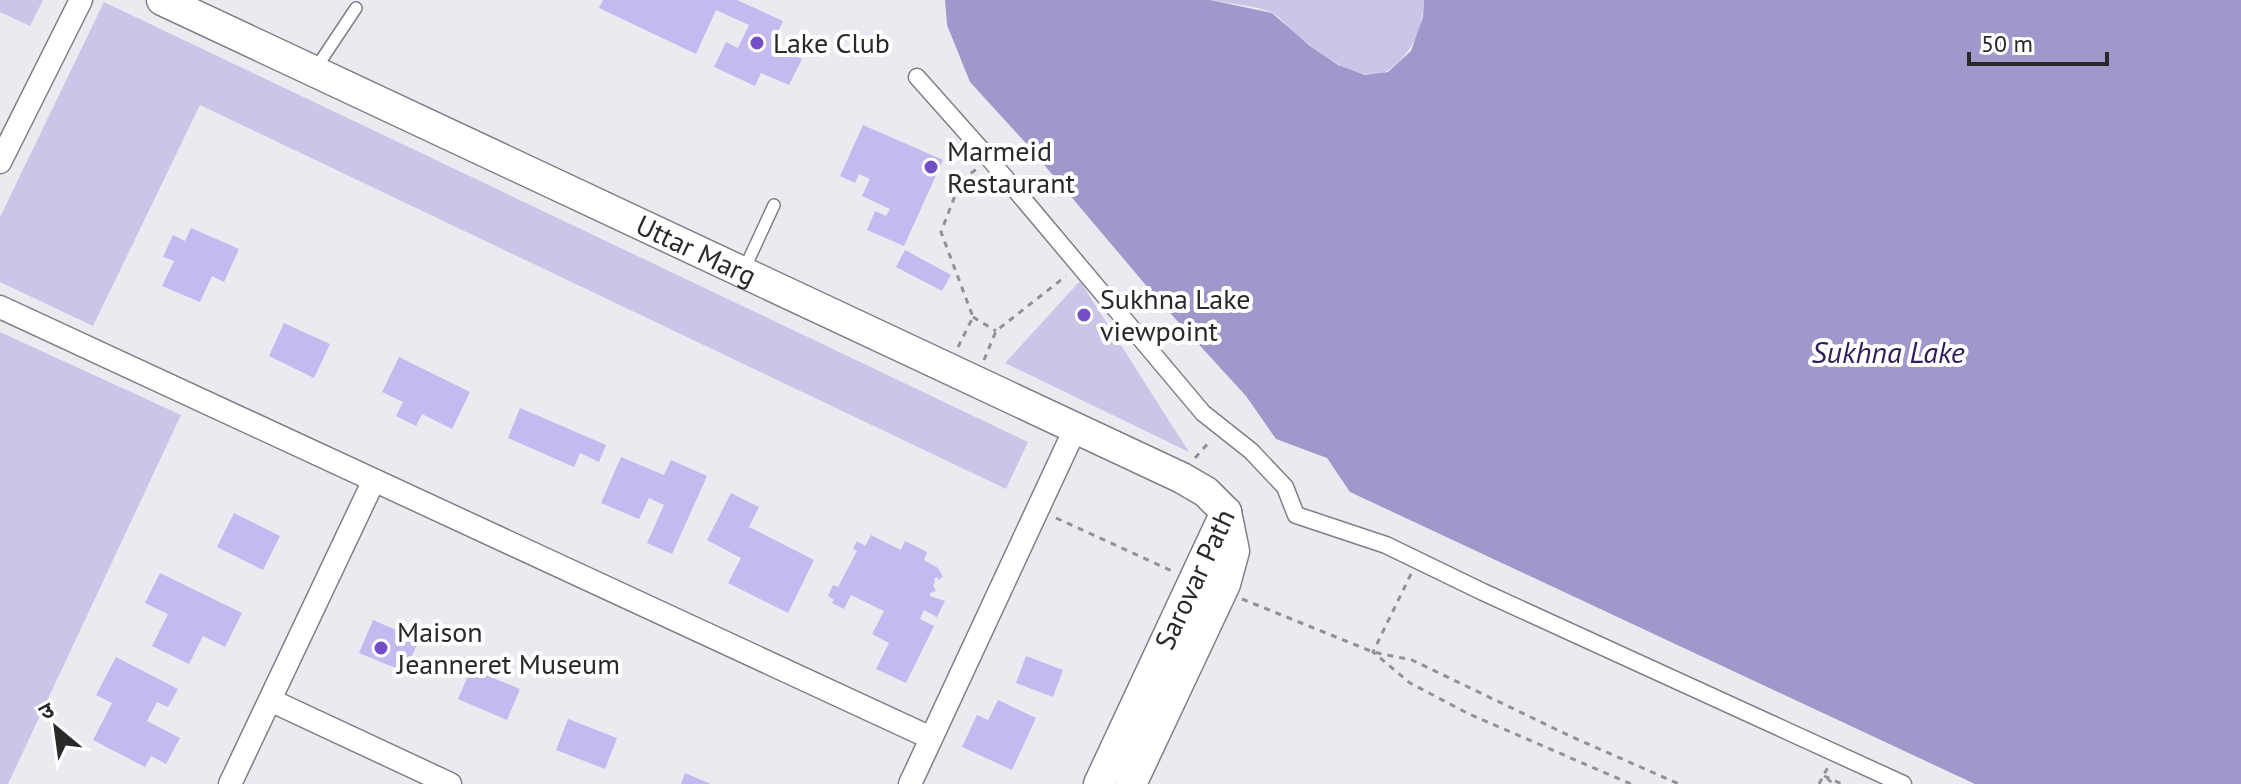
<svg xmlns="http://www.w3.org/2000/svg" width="2241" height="784" font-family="'PT Sans','Noto Sans Devanagari',sans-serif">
	<rect width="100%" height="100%" fill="#ebeaf1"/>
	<path fill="#cbc5e8" d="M0 0H43L30 26 0 12Z
		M1210 0H1424C1422 28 1416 46 1395 65 1366 93 1318 52 1294 32 1287 26 1279 16 1271 12 1256 6 1227 3 1210 0Z
		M104 2 1028 442 1006 489 200 105 93 326 0 282V217Z
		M1080 281 1189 452 1005 363Z
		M0 332 181 415 8 784H0Z"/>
	<path fill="#a197ca" d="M945 0H1210L1272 13 1310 46 1338 65 1365 75 1388 72 1411 51 1423 17 1424 0H2241V784H1975L1350 492 1327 458 1276 439 1246 396 1161 303 1024 141 970 82 947 25Z"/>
	<path fill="#c4baef" d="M603 0H737L783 21 772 45 802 59 789 85 761 73 755 86 714 67 726 42 738 48 749 25 716 10 696 54 599 8Z
		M863 125 943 160 904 246 867 230 875 211 886 216 890 209 862 196 870 179 859 174 855 183 840 176Z
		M191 228 239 249 224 282 212 276 200 302 162 286 174 261 163 257 173 235 185 241Z
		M905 250 951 275 942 291 896 267Z
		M284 323 330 344 314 378 269 356Z
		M399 357 470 392 452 429 422 414 416 426 396 416 403 402 382 392Z
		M520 408 606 445 599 462 580 453 574 467 508 438Z
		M621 457 664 475 671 460 707 476 672 554 647 543 664 505 649 498 639 519 601 503Z
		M731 493 759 507 749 527 814 560 788 613 728 583 741 558 707 540Z
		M234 513 280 536 263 570 217 547Z
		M871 535 901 550 905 541 927 552 924 560 938 568 943 577 938 580 937 577 934 579 935 582 933 585 936 591 930 593V596L945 601 937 617 924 610 920 619 934 626 906 683 876 669 889 643 872 634 884 611 851 595 844 609 832 603 834 600 828 596 833 585 838 587 857 551 853 549 857 541 865 546Z
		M160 573 242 613 225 647 203 636 189 664 152 646 168 614 145 603Z
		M373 620 419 640 405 672 359 653Z
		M1026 656 1063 670 1053 697 1016 683Z
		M116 657 178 689 168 707 157 702 147 721 180 738 166 764 151 756 145 767 93 740 112 703 96 695Z
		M471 669 520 689 507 720 458 699Z
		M998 700 1036 718 1012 770 962 747 977 715 988 720Z
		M568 719 617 738 605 769 556 750Z
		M685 773 711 784H681Z"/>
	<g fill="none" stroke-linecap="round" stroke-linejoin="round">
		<defs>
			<path id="service" d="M314 71 356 8
				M743 272 774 205"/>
			<path id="pedestrian" d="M917 77 981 149 1203 413 1251 451 1285 487 1296 515 1386 545 1483 592 1903 784"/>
			<path id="minor" d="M0 162 81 0
				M0 307 931 738
				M270 700 450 784
				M230 784 374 480
				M910 784 1075 429"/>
			<g id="secondary">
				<path id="s1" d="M162 0 1182 478 1206 492 1226 512"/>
				<path id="s2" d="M1099 784 1226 512"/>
				<path d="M1131 784 1225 584 1234 551 1226 512"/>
			</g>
		</defs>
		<use href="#service" stroke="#807f85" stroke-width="14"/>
		<use href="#pedestrian" stroke="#807f85" stroke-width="19"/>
		<use href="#minor" stroke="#807f85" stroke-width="25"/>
		<use href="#secondary" stroke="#807f85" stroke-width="33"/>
		<path stroke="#929196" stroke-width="3" stroke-dasharray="6 6" stroke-linecap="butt" d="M973 317 996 331
			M958 347 973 317 941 232 961 180 977 169
			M984 360 996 331 1066 276
			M1195 458 1211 440
			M1056 518 1172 571
			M1411 574 1373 652 1410 683 1469 714 1631 784
			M1242 599 1373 652 1412 660 1570 736 1679 784
			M1824 776 1842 784
			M1827 778 1833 784
			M1819 784 1828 767"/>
		<use href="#service" stroke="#fff" stroke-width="11"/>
		<use href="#pedestrian" stroke="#fff" stroke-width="16"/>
		<use href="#minor" stroke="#fff" stroke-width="22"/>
		<use href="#secondary" stroke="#fff" stroke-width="30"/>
	</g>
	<g fill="#734ec7" stroke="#fff" stroke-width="3">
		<circle cx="757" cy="43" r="8"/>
		<circle cx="931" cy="167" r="8"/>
		<circle cx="1084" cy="315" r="8"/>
		<circle cx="381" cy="648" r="8"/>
	</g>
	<g text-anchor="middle" stroke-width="8" stroke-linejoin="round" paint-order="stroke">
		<g font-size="28" fill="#29282b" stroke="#fff" text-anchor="start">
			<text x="773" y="53">Lake Club</text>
			<text x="947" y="161">Marmeid<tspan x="947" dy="32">Restaurant</tspan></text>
			<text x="1100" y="309">Sukhna Lake<tspan x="1100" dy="32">viewpoint</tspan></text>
			<text x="397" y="642">Maison<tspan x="397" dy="32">Jeanneret Museum</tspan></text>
		</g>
		<g font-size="28" fill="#29282b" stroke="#fff">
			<text dy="10" stroke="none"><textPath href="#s1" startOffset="590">Uttar Marg</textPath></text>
			<text dy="10" stroke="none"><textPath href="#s2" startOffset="226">Sarovar Path</textPath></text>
		</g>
		<g font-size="30" font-style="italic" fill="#2f1c59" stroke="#fff">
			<text x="1888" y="363">Sukhna Lake</text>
		</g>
	</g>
	<g transform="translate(56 728) rotate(331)" stroke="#ffffff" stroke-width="6" paint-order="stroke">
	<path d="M0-6L14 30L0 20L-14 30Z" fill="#29282b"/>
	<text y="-12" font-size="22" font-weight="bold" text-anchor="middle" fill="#29282b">उ</text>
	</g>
	<path d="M1969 52v12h138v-12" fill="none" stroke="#29282b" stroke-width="4"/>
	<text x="1981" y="52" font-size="24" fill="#29282b" stroke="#ffffff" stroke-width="6" paint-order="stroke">50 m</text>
</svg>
